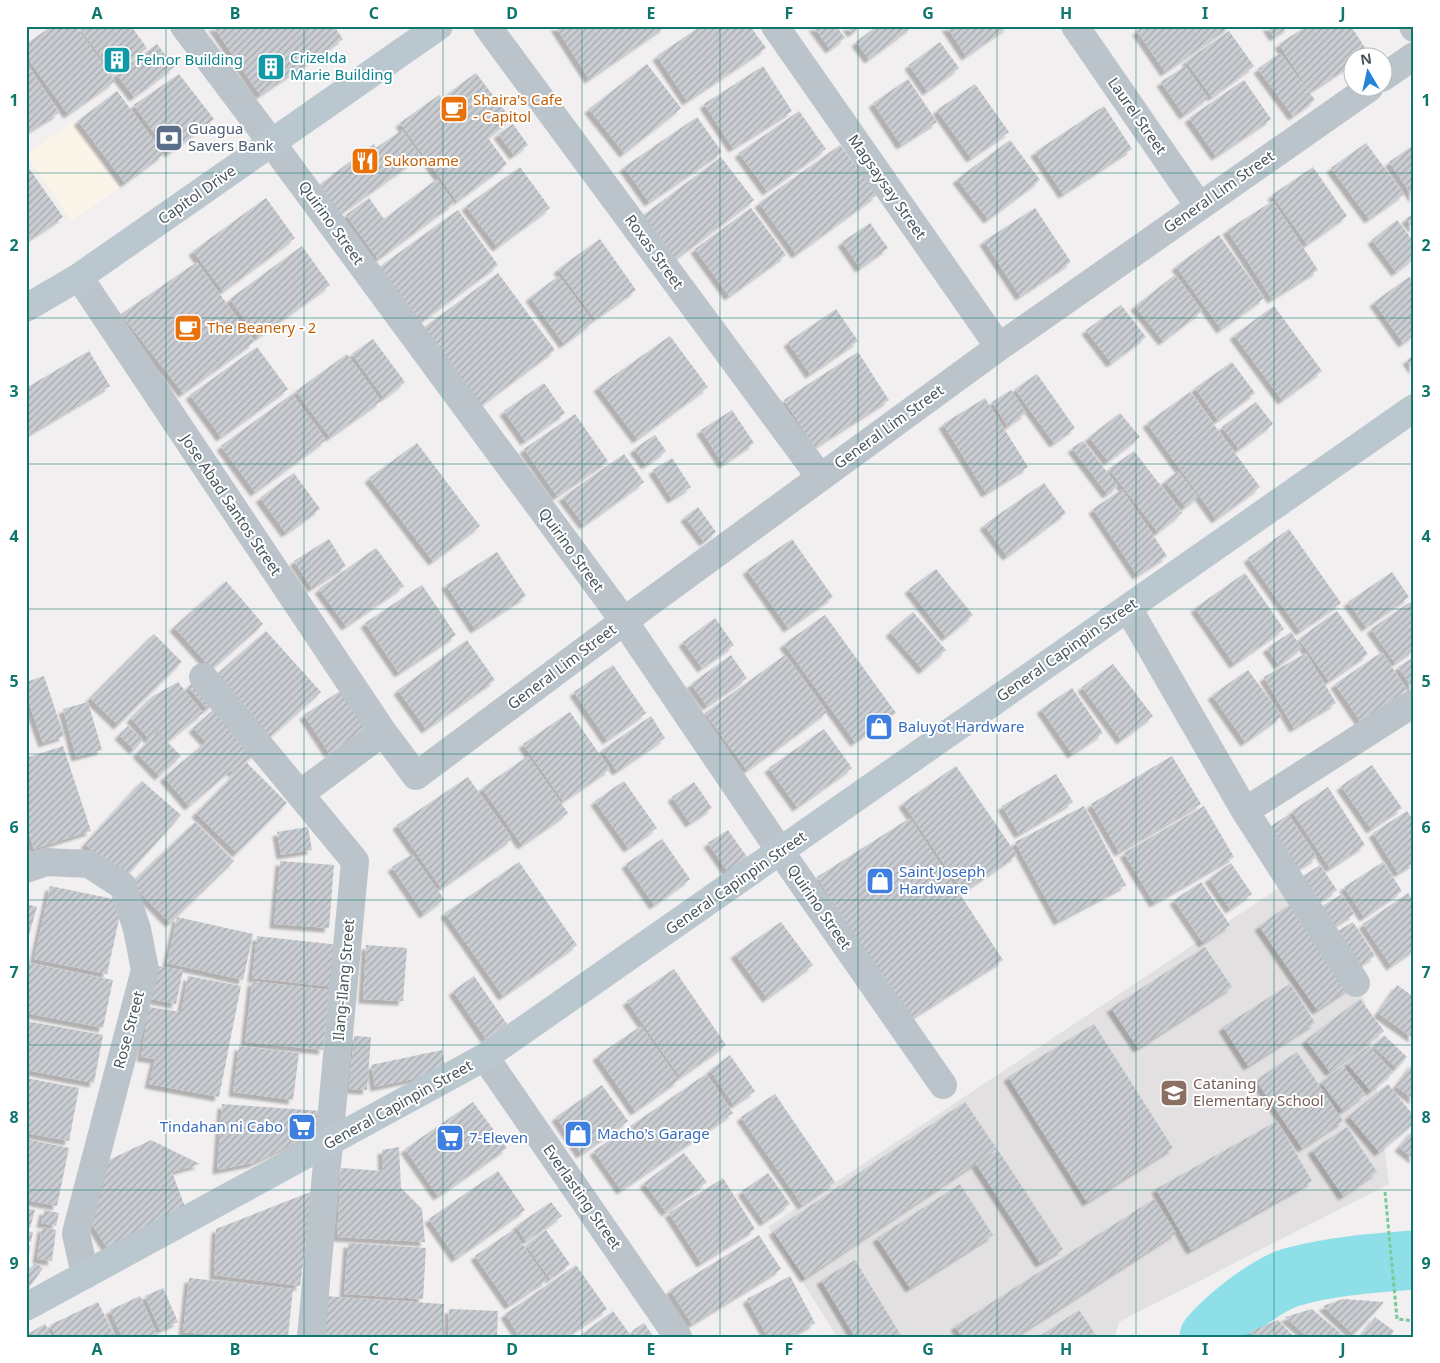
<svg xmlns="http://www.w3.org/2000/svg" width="1440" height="1363" font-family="'Noto Sans',sans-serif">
	<defs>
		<pattern id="building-hatch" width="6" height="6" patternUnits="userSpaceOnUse" patternTransform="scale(1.25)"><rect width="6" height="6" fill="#c9ccd1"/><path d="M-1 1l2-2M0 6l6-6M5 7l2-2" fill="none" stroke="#a5a8ad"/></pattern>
		<filter id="shadow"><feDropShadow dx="-4.5" dy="4.5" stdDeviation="1" flood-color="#0004"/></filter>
	</defs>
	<rect width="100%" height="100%" fill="#f1efef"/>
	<path fill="#fbf4e9" d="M74 121 120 187 72 221 26 156V154Z"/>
	<path fill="#e2e0e0" d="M1285 884 1365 1001 1389 1184 1119 1322 1115 1337H837L768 1227Z"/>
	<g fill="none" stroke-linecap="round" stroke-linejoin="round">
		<path stroke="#8edfe7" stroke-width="59" d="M1209 1337C1226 1317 1267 1284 1292 1277 1331 1266 1374 1263 1414 1260"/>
	</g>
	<path fill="url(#building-hatch)" filter="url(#shadow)" d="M52 26H76L115 81 68 114 26 56V44Z
		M78 26H131L147 48 113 73Z
		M213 26H334L343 39 260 95Z
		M555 26H666L589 79Z
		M701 26H750L766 48 687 101 657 56Z
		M813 26H836L845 38 830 49Z
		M847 26H861L852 33Z
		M877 26H913L869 59 856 42Z
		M946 26H1009L966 56Z
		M1143 26H1231L1165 72 1137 31Z
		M1267 26H1290L1274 37Z
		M1307 26H1351L1369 54 1363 58H1352V64L1310 92 1279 44Z
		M1229 31 1254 66 1212 97 1186 61Z
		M940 42 959 68 927 91 909 65Z
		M157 44 174 67 134 97 116 74Z
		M1280 53 1315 100 1293 116 1258 69Z
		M26 62 59 113 26 133Z
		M647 64 681 108 624 153 589 109Z
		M763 66 792 111 733 148 704 104Z
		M1185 66 1208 98 1184 115 1161 82Z
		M476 73 511 119 488 138 507 164 457 201 400 123 439 95 442 98Z
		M179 74 214 119 169 153 134 105Z
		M908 79 937 122 901 145 873 103Z
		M1244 80 1271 119 1216 156 1189 118Z
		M975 84 1009 132 971 158 937 110Z
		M117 91 164 154 125 183 78 121Z
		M1104 106 1132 149 1063 194 1035 152Z
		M799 111 826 149 767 191 739 153Z
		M697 117 722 152 649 202 624 167Z
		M513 124 528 145 514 155 498 134Z
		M402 130 421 156 340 214 319 185 374 144 376 148Z
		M1010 140 1040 180 988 219 957 179Z
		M1366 143 1404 194 1369 219 1331 168Z
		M840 145 877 195 796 254 759 203Z
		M1414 145V198L1389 162Z
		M721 157 754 200 674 260 641 217Z
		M26 164 63 217 26 242Z
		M520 167 550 208 497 247 466 206Z
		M1313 167 1347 216 1307 244 1272 195Z
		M437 179 454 203 378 259 346 215 369 198 384 219Z
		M266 198 295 238 223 291 193 251Z
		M1273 201 1318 270 1272 299 1227 230Z
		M751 208 786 255 729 296 695 249Z
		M1035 208 1071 262 1020 296 984 241Z
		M458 210 498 265 419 323 378 268Z
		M1414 213V229L1406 219Z
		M1397 220 1414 242V258L1396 272 1372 240Z
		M870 223 888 248 860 268 842 242Z
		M1219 235 1264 298 1221 329 1176 266Z
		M600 239 636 290 595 319 558 269Z
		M302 246 330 285 258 337 230 299Z
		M197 262 254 342 183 393 121 314Z
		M498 273 555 350 480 406 423 328Z
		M1175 275 1202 311 1163 341 1135 306Z
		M559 276 593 322 564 344 530 297Z
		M1409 277 1414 282V335L1403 343 1374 302Z
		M1121 305 1146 337 1111 363 1086 330Z
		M1274 306 1322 371 1282 400 1234 335Z
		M836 309 858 341 810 374 788 342Z
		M670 336 708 387 637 439 598 387Z
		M373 339 405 382 384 398 352 354Z
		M257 347 288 389 221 437 190 395Z
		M89 351 110 386 26 436V388Z
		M858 352 889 400 815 447 784 400Z
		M347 354 381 401 330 437 296 391Z
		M1414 355V370L1407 360Z
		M1232 362 1255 393 1218 420 1195 388Z
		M1037 374 1075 428 1054 443 1015 389Z
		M544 383 565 413 525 441 504 411Z
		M1011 390 1026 413 1008 426 992 402Z
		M1190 392 1260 487 1216 519 1147 423Z
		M292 394 326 440 255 492 221 446Z
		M985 398 1028 467 986 493 943 424Z
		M1256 402 1273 424 1239 449 1222 427Z
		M732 410 754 443 723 464 701 430Z
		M1120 413 1140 437 1108 461 1089 437Z
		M575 414 608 461 557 496 524 449Z
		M655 435 666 451 646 465 634 449Z
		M1083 441 1118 486 1107 494 1072 448Z
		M417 443 480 526 433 561 369 478Z
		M1134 451 1182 513 1158 532 1109 469Z
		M624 454 644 482 584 525 563 497Z
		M672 458 691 487 672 499 653 470Z
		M1178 471 1198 497 1185 507 1165 481Z
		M294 473 320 509 286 533 260 498Z
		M1044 483 1066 513 1007 556 984 525Z
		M1122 489 1167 556 1137 575 1093 509Z
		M698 507 716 532 704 542 685 517Z
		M1289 529 1341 603 1300 631 1248 558Z
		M329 539 346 566 312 588 294 561Z
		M792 539 833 597 788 628 747 570Z
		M376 548 404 586 346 626 319 589Z
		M497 552 526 596 475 629 446 585Z
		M936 569 973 615 946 637 909 589Z
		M1392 572 1409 597 1366 627 1348 602Z
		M1245 573 1284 629 1234 664 1195 608Z
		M226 581 263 624 212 669 174 627Z
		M422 585 456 635 399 673 365 623Z
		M1410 602 1414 607V650L1395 663 1371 629Z
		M1337 611 1368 654 1329 681 1299 639Z
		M913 612 946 650 923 670 890 632Z
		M825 615 896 713 855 742 784 644Z
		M715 618 734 645 702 668 683 642Z
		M266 631 321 692 270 737 215 676Z
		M1291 632 1302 648 1279 665 1267 648Z
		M154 634 182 662 118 725 90 698Z
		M467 640 495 680 426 729 398 690Z
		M1382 652 1407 690 1360 721 1335 684Z
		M1306 653 1336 703 1294 728 1264 677Z
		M731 655 747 678 707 706 691 684Z
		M785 655 827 712 747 770 705 713Z
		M1414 657V690L1398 667Z
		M1113 664 1153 716 1121 740 1082 687Z
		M613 665 646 713 607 740 574 692Z
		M1248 670 1282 716 1245 742 1212 695Z
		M44 676 64 736 43 743 26 695V682Z
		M197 679 216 701 207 709 188 687Z
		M178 682 203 713 168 741 158 730 149 739 131 718 153 696Z
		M1072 688 1103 733 1072 754 1041 709Z
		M340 691 365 729 329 753 304 715Z
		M88 702 102 750 76 757 63 709Z
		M219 705 259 750 233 773 231 770 189 806 164 777 206 742 193 728Z
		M570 712 610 769 563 801 523 744Z
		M651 716 665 738 617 771 602 750Z
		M128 726 143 740 134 750 119 735Z
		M824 729 852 768 797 807 769 768Z
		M158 732 181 756 159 776 137 753Z
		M63 746 91 831 34 849 26 824V758Z
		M528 756 568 813 522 845 482 788Z
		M1172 756 1201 804 1119 852 1091 804Z
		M246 762 287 803 237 853 196 813Z
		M1372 765 1402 808 1371 829 1341 786Z
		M956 766 1017 855 963 892 903 803Z
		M1056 774 1073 802 1019 834 1002 806Z
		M468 777 512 839 441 888 397 825Z
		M142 781 181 815 124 879 85 844Z
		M624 781 657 828 628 848 595 801Z
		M694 782 712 808 690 823 672 797Z
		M1328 787 1365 845 1330 868 1292 811Z
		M1084 806 1126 885 1058 921 1015 842Z
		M1204 806 1234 857 1154 903 1124 853Z
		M1407 811 1414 821V863L1398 873 1373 833Z
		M1288 815 1317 857 1297 870 1268 828Z
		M910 818 1003 960 909 1020 817 877Z
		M195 822 234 861 170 923 131 883Z
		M308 827 312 850 281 855 277 832Z
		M728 830 750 861 730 875 708 843Z
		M662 839 690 879 654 905 626 864Z
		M412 854 444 899 424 914 392 867Z
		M280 861 334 865 329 928 274 924Z
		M519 862 577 945 503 996 445 913Z
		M1383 862 1402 891 1364 917 1344 887Z
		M1231 863 1252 894 1230 909 1209 878Z
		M1320 865 1337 890 1311 907 1294 882Z
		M1201 882 1230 925 1203 943 1174 900Z
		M50 886 123 901 107 974 34 959Z
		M1408 893 1414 902V950L1391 966 1363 924Z
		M1342 894 1354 914 1328 930 1316 910Z
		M1292 903 1350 988 1317 1010 1259 926Z
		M26 904 37 907 27 942H26Z
		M177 917 253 934 243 980 167 963Z
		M781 922 813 965 767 998 735 954Z
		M1353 922 1375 956 1353 970 1331 935Z
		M257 936 340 945 335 987 252 978Z
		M366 945 407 948 403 1001 363 999Z
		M1205 947 1232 987 1138 1048 1111 1008Z
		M28 963 113 980 103 1028 26 1013V973Z
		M158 966 183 970 176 1004 151 999Z
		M674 969 726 1045 680 1077 627 1001Z
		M188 976 241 986 219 1097 149 1084 155 1059 141 1057 149 1007 181 1012Z
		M474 976 507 1024 486 1039 453 991Z
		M252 981 330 990 323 1050 245 1042Z
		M1290 984 1315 1023 1248 1066 1223 1027Z
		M1397 985 1414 997 1413 1038 1378 1013Z
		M1360 999 1384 1031 1330 1072 1306 1040Z
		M26 1021 103 1035 94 1083 26 1070Z
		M1094 1024 1173 1148 1087 1202 1008 1077Z
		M641 1026 679 1080 635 1111 597 1056Z
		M1384 1035 1407 1057 1397 1068 1373 1046Z
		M354 1036 371 1037 367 1090 349 1089Z
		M239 1046 299 1053 293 1100 233 1092Z
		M1369 1046 1393 1073 1371 1091 1347 1063Z
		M442 1050 446 1072 375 1087 371 1065Z
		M1297 1052 1343 1121 1302 1148 1256 1080Z
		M730 1055 755 1091 734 1105 710 1070Z
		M1414 1062V1100L1396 1086Z
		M1343 1066 1365 1095 1343 1111 1321 1082Z
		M706 1074 733 1113 621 1190 594 1151Z
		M26 1078 79 1088 69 1141 26 1133Z
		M1388 1084 1414 1116V1123L1379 1152 1349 1116Z
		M602 1085 628 1121 581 1154 556 1117Z
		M775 1094 835 1182 802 1205 741 1117Z
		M473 1102 507 1148 438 1196 405 1149Z
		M965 1102 997 1149 805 1278 773 1231Z
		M222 1104 321 1111 322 1130 253 1163 217 1170Z
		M1277 1121 1312 1181 1191 1250 1156 1189Z
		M1347 1127 1377 1172 1343 1196 1312 1150Z
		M1414 1129V1159L1399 1147Z
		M26 1139 69 1148 57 1206 26 1200Z
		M151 1140 200 1164 172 1172 185 1207 107 1248 90 1221 107 1161Z
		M399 1147 401 1188 422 1209 425 1242 337 1237 341 1168 383 1171 382 1150Z
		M998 1150 1063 1249 1040 1263 976 1164Z
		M684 1153 707 1182 666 1212 644 1183Z
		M498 1171 525 1210 456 1258 429 1219Z
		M768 1173 790 1204 764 1222 742 1191Z
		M723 1178 755 1229 701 1263 669 1213Z
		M960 1184 993 1235 910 1288 877 1238Z
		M313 1191 300 1286 214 1275 216 1229Z
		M1154 1199 1176 1233 1015 1337H962L955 1326Z
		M551 1202 562 1216 526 1241 516 1226Z
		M26 1208 35 1210 30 1228 26 1227Z
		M44 1210 59 1213 56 1226 41 1223Z
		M42 1227 56 1230 52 1261 37 1259Z
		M513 1230 547 1280 509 1305 475 1256Z
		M546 1230 570 1264 550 1279 526 1245Z
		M26 1231 33 1232 31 1242 26 1241Z
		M759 1235 781 1269 692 1324 670 1290Z
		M348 1243 426 1248 423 1299 344 1294Z
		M26 1245 30 1246 28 1264 26 1263Z
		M855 1260 902 1337H855L821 1280Z
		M35 1263 43 1268 26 1292V1274Z
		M576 1265 607 1309 566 1337H520L505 1314Z
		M790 1276 815 1323 789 1337H768L747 1299Z
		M189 1278 293 1289 288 1337H234L183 1332Z
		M163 1288 178 1322 160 1330 145 1296Z
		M140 1296 158 1337H122L110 1310Z
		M323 1296 444 1304 442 1337H320Z
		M1343 1299 1384 1302 1354 1335 1323 1306Z
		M98 1302 115 1337H56L50 1325Z
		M449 1309 498 1311 497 1337H448Z
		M1312 1309 1345 1337H1308L1285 1317Z
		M1079 1310 1097 1337H1039Z
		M613 1311 632 1337H578Z
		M1375 1317 1394 1331 1390 1337H1360Z
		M1278 1320 1294 1337H1254L1249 1332Z
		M644 1323 654 1337H636L632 1331Z
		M45 1324 52 1337H26V1335Z"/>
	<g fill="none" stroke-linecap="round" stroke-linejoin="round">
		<path stroke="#79c999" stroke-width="3" stroke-dasharray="4 2.5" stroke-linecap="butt" d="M1385 1192 1397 1319 1414 1321"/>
		<path stroke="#bbc4cb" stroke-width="28" d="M184 26 271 142 624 621 780 851 943 1085
			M487 26 820 477
			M775 26 999 347
			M1075 26 1199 206
			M1413 26 1414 28
			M1382 78 1414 56
			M79 277 383 732 416 776 624 621 999 347 1369 88
			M1128 608 1245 811 1356 983
			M203 677 355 861 311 1337
			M300 794 383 732
			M1245 811 1414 703
			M26 869 46 862 89 864 123 886 137 929 145 970 77 1229 76 1234 85 1275
			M485 1057 678 1337"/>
		<path stroke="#bbc7cf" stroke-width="28" d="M26 308 79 277 439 26
			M26 1307 485 1057 1414 408"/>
	</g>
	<path fill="none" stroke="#0f766e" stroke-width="1" stroke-opacity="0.55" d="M166 26V1337M304 26V1337M443 26V1337M582 26V1337M720 26V1337M858 26V1337M997 26V1337M1136 26V1337M1274 26V1337M26 173H1414M26 318H1414M26 464H1414M26 609H1414M26 754H1414M26 900H1414M26 1045H1414M26 1190H1414"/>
	<defs>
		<symbol id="building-square" viewBox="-11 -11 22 22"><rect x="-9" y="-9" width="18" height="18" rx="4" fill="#0f9aa8" stroke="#fff"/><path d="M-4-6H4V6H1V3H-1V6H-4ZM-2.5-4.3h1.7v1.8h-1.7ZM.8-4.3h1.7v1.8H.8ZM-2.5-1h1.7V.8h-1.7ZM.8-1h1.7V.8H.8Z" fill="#fff"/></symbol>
		<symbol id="cafe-square" viewBox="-11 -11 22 22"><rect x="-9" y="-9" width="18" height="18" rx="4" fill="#e8710a" stroke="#fff"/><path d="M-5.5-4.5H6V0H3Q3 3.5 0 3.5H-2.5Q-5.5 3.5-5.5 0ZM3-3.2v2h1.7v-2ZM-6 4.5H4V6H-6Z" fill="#fff"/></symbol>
		<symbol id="bank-square" viewBox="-11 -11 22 22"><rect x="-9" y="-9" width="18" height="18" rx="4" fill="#5c6f8a" stroke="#fff"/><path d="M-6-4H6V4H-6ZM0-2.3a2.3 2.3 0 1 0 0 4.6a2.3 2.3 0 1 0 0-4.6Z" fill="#fff"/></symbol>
		<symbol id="restaurant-square" viewBox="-11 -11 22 22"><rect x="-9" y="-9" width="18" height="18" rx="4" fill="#e8710a" stroke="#fff"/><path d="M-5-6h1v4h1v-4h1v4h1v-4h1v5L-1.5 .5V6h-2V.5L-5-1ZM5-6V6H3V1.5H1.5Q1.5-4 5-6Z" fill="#fff"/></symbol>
		<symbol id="shop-square" viewBox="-11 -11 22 22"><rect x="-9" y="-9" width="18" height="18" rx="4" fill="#3f7fe0" stroke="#fff"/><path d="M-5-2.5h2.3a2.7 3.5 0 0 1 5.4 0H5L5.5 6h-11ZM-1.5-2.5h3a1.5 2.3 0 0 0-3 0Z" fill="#fff"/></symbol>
		<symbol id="school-square" viewBox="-11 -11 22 22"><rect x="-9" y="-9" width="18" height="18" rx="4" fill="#8d6e63" stroke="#fff"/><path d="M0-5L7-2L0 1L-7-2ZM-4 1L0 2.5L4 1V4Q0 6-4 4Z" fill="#fff"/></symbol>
		<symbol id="supermarket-square" viewBox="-11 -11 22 22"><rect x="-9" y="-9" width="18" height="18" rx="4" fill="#3f7fe0" stroke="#fff"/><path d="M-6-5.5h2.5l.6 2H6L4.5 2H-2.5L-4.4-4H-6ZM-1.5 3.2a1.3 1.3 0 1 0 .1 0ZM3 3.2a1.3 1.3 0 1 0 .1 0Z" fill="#fff"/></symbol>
	</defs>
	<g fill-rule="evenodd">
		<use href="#building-square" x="101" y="44" width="32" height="32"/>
		<use href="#building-square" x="255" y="51" width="32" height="32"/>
		<use href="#cafe-square" x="438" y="93" width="32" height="32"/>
		<use href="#bank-square" x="153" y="122" width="32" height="32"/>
		<use href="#restaurant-square" x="349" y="145" width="32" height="32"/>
		<use href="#cafe-square" x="172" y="312" width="32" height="32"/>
		<use href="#shop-square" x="863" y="711" width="32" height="32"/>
		<use href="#shop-square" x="864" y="865" width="32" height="32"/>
		<use href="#school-square" x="1158" y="1077" width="32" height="32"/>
		<use href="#supermarket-square" x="286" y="1111" width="32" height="32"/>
		<use href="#shop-square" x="562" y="1118" width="32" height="32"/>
		<use href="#supermarket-square" x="434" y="1122" width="32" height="32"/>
	</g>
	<g text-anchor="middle" stroke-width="4" stroke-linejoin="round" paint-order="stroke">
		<g font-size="15" fill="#0d838f" stroke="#fff" text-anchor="start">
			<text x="290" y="63">Crizelda<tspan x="290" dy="17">Marie Building</tspan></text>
			<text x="136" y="65">Felnor Building</text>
		</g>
		<g font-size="15" fill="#c56008" stroke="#fff" text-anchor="start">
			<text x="473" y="105">Shaira's Cafe<tspan x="473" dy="17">- Capitol</tspan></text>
			<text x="384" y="166">Sukoname</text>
			<text x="207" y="333">The Beanery - 2</text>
		</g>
		<g font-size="15" fill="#48545b" stroke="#fff">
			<text transform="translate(1137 116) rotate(55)" y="5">Laurel Street</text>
			<text transform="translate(887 187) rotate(55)" y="5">Magsaysay Street</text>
			<text transform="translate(1219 192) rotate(-35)" y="5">General Lim Street</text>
			<text transform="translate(197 195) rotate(-35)" y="5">Capitol Drive</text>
			<text transform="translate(331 223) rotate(54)" y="5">Quirino Street</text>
			<text transform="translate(654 252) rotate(54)" y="5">Roxas Street</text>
			<text transform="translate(889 427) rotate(-36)" y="5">General Lim Street</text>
			<text transform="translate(231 505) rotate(56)" y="5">Jose Abad Santos Street</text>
			<text transform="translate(571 550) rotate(54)" y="5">Quirino Street</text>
			<text transform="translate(1067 650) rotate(-35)" y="5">General Capinpin Street</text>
			<text transform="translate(562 667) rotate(-37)" y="5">General Lim Street</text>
			<text transform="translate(736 883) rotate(-35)" y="5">General Capinpin Street</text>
			<text transform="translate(819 907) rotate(55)" y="5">Quirino Street</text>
			<text transform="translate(344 980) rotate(-85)" y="5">Ilang-Ilang Street</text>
			<text transform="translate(129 1030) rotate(-75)" y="5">Rose Street</text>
			<text transform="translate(398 1105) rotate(-29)" y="5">General Capinpin Street</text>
			<text transform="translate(582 1197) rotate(55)" y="5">Everlasting Street</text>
		</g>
		<g font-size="15" fill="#4e5e75" stroke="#fff" text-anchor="start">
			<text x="188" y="134">Guagua<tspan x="188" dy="17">Savers Bank</tspan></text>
		</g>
		<g font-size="15" fill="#366cbe" stroke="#fff" text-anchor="start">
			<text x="898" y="732">Baluyot Hardware</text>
			<text x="899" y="877">Saint Joseph<tspan x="899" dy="17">Hardware</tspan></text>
			<text x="283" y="1132" text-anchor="end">Tindahan ni Cabo</text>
			<text x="597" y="1139">Macho's Garage</text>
			<text x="469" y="1143">7-Eleven</text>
		</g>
		<g font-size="15" fill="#785e54" stroke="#fff" text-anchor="start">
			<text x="1193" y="1089">Cataning<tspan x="1193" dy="17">Elementary School</tspan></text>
		</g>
	</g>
	<rect width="1440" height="1363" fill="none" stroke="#ffffff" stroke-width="55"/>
	<g transform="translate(1368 72) rotate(351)"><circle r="24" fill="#ffffff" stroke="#b6bbbd"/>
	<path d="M0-4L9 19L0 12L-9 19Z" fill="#2285d8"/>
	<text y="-8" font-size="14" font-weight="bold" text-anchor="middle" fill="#48545b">N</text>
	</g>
	<rect x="28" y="28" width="1384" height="1308" fill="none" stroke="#0f766e" stroke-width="2"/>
	<g font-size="16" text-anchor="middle" font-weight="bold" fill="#0f766e">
		<text x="97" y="19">A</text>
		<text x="235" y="19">B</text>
		<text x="374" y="19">C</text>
		<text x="512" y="19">D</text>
		<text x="651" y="19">E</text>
		<text x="789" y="19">F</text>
		<text x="928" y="19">G</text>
		<text x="1066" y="19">H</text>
		<text x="1205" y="19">I</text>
		<text x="1343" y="19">J</text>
		<text x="14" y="106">1</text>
		<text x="1426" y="106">1</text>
		<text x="14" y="251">2</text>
		<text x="1426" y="251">2</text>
		<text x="14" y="397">3</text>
		<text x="1426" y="397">3</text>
		<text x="14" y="542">4</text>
		<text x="1426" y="542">4</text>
		<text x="14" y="687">5</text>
		<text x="1426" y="687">5</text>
		<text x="14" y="833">6</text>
		<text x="1426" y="833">6</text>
		<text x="14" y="978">7</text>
		<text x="1426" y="978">7</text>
		<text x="14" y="1123">8</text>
		<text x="1426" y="1123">8</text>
		<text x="14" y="1269">9</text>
		<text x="1426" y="1269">9</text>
		<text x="97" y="1355">A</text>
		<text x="235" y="1355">B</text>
		<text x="374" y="1355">C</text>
		<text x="512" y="1355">D</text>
		<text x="651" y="1355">E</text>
		<text x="789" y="1355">F</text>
		<text x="928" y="1355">G</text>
		<text x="1066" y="1355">H</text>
		<text x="1205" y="1355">I</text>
		<text x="1343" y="1355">J</text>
	</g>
</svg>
